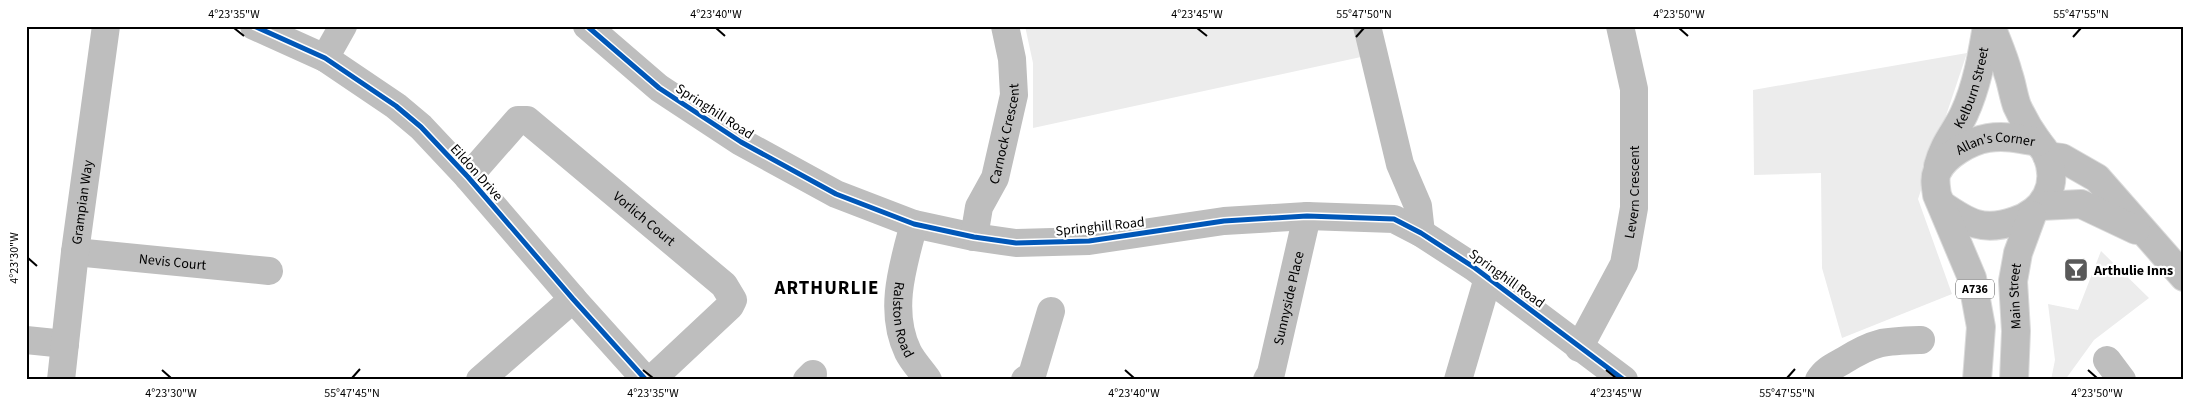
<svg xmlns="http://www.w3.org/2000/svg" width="2210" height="406" font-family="'Source Sans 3',sans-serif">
	<rect width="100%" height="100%" fill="#fff"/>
	<path fill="#ececec" d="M1025 26H1354L1361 57 1033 128V63Z
		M1967 53 1918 199 1952 294 1842 338 1822 268 1821 173 1754 175 1753 90Z
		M2101 251 2149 298 2094 340 2065 380H2051L2055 360 2048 304 2078 310Z"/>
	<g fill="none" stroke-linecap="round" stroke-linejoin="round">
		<defs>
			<g id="major">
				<path d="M2047 156 2062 158 2097 178 2184 277"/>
				<path id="s8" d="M1938 166C1944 143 1955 133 1964 114 1977 86 1982 56 1987 26"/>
				<path d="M1942 205C1968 223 1983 232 2015 221 2045 211 2059 185 2047 155 2045 150 2041 146 2038 142 2030 131 2023 119 2017 106 2013 95 2012 84 2008 73 2004 57 1997 42 1991 26"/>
				<path d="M2041 206 2081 204 2136 230"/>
				<path id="s9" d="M1977 380 1981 327 1972 278 1937 195C1936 187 1934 179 1937 172 1945 155 1970 141 1988 138 2005 135 2022 139 2038 142"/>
				<path id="s10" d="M2014 380 2016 331 2013 281 2018 253 2032 215"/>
			</g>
		</defs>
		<use href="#major" stroke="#dbdbdb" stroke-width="30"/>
		<g stroke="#bebebe" stroke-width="28">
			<path d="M254 26 325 58 396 106 421 127 468 177 573 299 646 380"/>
			<path d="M587 26 659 88 741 142 836 194 914 224 974 237 1016 243 1089 241 1224 221 1307 216 1394 219 1421 233 1475 268 1624 380"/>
			<path d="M1367 26 1400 164 1418 206 1421 233"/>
			<path d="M325 58 343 26"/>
			<path id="s1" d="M468 177 518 120H527L724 285 733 300 730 306 651 380"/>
			<path id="s2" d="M914 224C903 265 888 311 908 352 913 362 922 371 928 380"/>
			<path id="s3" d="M974 237 979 207 995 178 1014 95 1012 59 1005 26"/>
			<path id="s4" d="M75 252 269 271"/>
			<path d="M26 340 65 344"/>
			<path id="s5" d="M1579 348 1624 264 1634 208V89L1620 26"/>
			<path d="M2107 360 2122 380"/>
			<path id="s6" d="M61 380 75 252 106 26"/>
			<path d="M480 380 573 299"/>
			<path d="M807 380 813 374"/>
			<path d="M1025 380 1032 375 1051 311"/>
			<path id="s7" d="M1267 380 1271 373 1307 216"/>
			<path d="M1458 380 1488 278"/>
			<path d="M1819 380C1825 370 1834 366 1843 361 1875 341 1884 341 1921 340"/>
		</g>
		<use href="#major" stroke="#bebebe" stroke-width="28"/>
		<defs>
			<path id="cycleway" d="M254 26 325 58 396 106 421 127 468 177 573 299 646 380
				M587 26 659 88 741 142 836 194 914 224 974 237 1016 243 1089 241 1224 221 1307 216 1394 219 1421 233 1475 268 1624 380"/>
		</defs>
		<use href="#cycleway" stroke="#fff" stroke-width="8"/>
		<use href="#cycleway" stroke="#0057b8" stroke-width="5"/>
	</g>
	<path fill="none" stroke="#000" stroke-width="2" d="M234 28 244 36M716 28 725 36M1197 28 1207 36M1679 28 1688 36M1356 37 1364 28M2073 37 2081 28M28 258 37 266M162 370 171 378M643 370 653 378M1125 370 1134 378M1606 370 1616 378M2088 370 2097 378M352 378 360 369M1787 378 1795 369"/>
	<defs>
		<symbol id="bar-square" viewBox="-11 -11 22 22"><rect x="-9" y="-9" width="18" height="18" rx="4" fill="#595959" stroke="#fff"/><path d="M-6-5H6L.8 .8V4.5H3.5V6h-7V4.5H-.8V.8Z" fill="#fff"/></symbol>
	</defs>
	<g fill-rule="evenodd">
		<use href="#bar-square" x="2062" y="256" width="28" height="28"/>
	</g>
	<g text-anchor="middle" stroke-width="4.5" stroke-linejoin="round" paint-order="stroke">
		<rect fill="#fff" stroke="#4c4c4c" stroke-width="1" x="1956" y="279.5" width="38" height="19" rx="4"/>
		<g font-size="12" font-weight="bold" fill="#000">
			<text x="1975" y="293">A736</text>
		</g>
		<g font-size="14" fill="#000" stroke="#fff">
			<text dy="5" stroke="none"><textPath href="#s8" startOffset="86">Kelburn Street</textPath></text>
			<text transform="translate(715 111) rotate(33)" y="5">Springhill Road</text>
			<text dy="5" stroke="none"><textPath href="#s3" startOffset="109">Carnock Crescent</textPath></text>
			<text dy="5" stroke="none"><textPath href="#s9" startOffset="286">Allan's Corner</textPath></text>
			<text transform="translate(477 172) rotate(48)" y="5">Eildon Drive</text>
			<text dy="5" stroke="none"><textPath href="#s5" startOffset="168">Levern Crescent</textPath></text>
			<text dy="5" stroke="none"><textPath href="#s6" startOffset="179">Grampian Way</textPath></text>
			<text dy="5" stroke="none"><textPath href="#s1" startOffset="238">Vorlich Court</textPath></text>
			<text transform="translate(1100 226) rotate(-6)" y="5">Springhill Road</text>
			<text dy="5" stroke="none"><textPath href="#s4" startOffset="98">Nevis Court</textPath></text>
			<text transform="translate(1507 278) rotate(36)" y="5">Springhill Road</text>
			<text dy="5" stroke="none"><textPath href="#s10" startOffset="84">Main Street</textPath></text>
			<text dy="5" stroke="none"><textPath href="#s7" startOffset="85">Sunnyside Place</textPath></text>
			<text dy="5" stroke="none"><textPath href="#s2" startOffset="98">Ralston Road</textPath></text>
		</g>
		<g font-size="14" font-weight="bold" fill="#000" stroke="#fff" text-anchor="start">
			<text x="2094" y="275">Arthulie Inns</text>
		</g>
		<g font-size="19" font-weight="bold" letter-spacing="1" fill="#000" stroke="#fff">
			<text x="827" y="294">ARTHURLIE</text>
		</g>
	</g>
	<rect width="2210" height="406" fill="none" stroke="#ffffff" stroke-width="55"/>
	<rect x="28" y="28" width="2154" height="350" fill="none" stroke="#000" stroke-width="2"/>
	<g font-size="12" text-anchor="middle" fill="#000">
		<text x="234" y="18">4°23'35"W</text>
		<text x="716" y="18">4°23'40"W</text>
		<text x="1197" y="18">4°23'45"W</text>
		<text x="1364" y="18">55°47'50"N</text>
		<text x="1679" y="18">4°23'50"W</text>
		<text x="2081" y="18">55°47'55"N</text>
		<text transform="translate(14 258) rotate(-90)" y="4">4°23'30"W</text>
		<text x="171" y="397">4°23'30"W</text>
		<text x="352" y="397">55°47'45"N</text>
		<text x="653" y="397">4°23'35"W</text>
		<text x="1134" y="397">4°23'40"W</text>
		<text x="1616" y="397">4°23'45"W</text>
		<text x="1787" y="397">55°47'55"N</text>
		<text x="2097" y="397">4°23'50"W</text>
	</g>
</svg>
